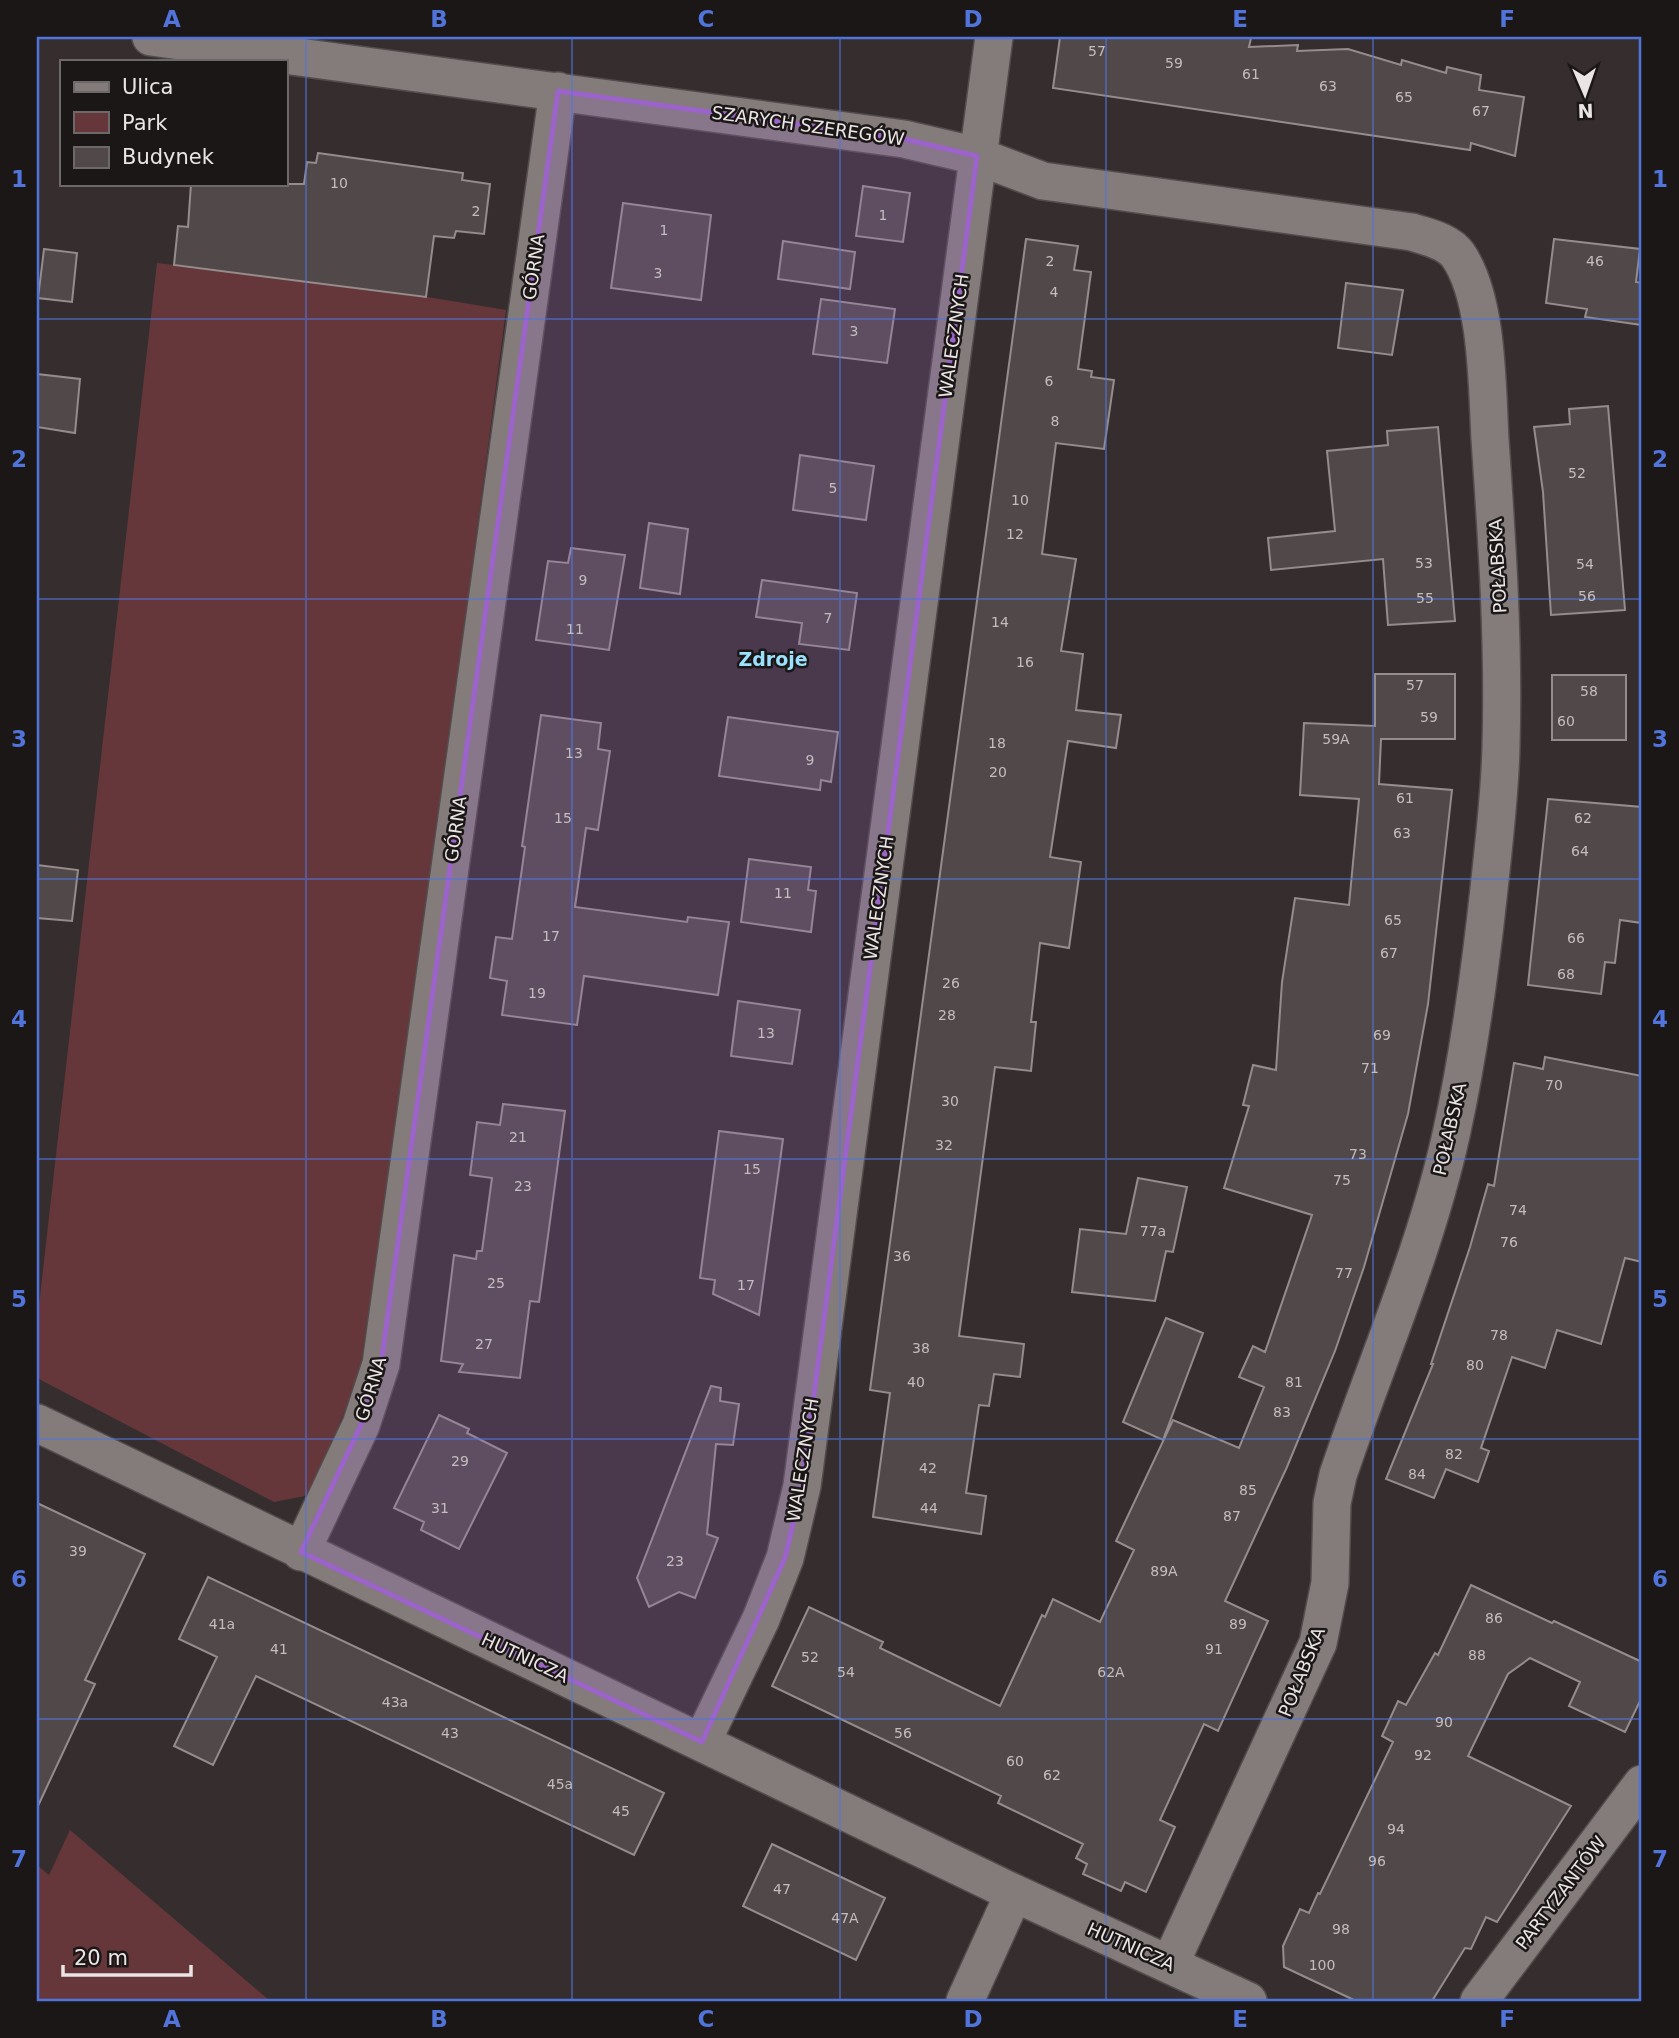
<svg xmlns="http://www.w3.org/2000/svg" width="1679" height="2038" font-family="'DejaVu Sans',sans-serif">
	<rect width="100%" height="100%" fill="#362e2e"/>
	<path fill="#66373a" d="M157 263 385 290 506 310 399 1120 365 1337 359 1375 315 1485 305 1496 274 1502 37 1378V1323Z
		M70 1830 270 2001H37V1865L49 1875Z"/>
	<path fill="#514949" stroke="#968c8c" stroke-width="2" d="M1060 37 1251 38 1249 47 1298 45 1297 51 1348 49 1401 65 1402 60 1446 73 1447 67 1481 75 1479 90 1524 97 1515 156 1471 143 1470 150 1053 88Z
		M318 153 463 173 462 180 490 184 484 234 456 231 454 238 434 236 426 297 174 265 178 226 188 227 191 184H304L307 162 316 163Z
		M863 186 910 193 903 242 856 236Z
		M623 203 711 215 701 300 611 288Z
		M1026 239 1078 246 1074 270 1091 272 1078 369 1092 371 1091 377 1114 380 1104 449 1056 443 1042 554 1076 559 1061 651 1083 654 1076 710 1121 715 1116 748 1068 741 1050 857 1081 862 1069 948 1040 943 1031 1022H1036L1031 1071 995 1067 959 1336 1024 1344 1020 1377 994 1374 989 1406 979 1405 966 1493 986 1496 981 1534 873 1517 890 1393 870 1390Z
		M1554 239 1640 249 1636 282 1642 283V325L1585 317 1587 309 1546 303Z
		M783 241 855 252 850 289 778 279Z
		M44 249 77 253 72 302 38 298Z
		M1346 283 1403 290 1392 355 1338 348Z
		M821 299 895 309 887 363 813 354Z
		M37 374 80 379 75 433 37 427Z
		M1608 406 1625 610 1551 615 1543 492 1534 427 1570 424 1569 409Z
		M1438 427 1455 621 1388 625 1383 559 1271 570 1268 538 1335 531 1327 451 1388 445 1387 431Z
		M800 455 874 466 866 520 793 510Z
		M649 523 688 529 680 594 640 588Z
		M571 548 625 555 609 650 536 640 548 561 568 563Z
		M762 580 857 593 849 650 799 644 802 623 756 617Z
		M1375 674H1455V739H1381L1379 784 1452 790 1428 1004 1408 1114 1364 1267 1335 1351 1287 1467 1225 1601 1268 1621 1218 1731 1204 1724 1160 1820 1175 1827 1146 1892 1125 1882 1121 1891 1083 1874 1087 1864 1076 1858 1083 1844 998 1803 1001 1796 772 1686 809 1607 883 1642 880 1648 1000 1706 1042 1615 1045 1617 1053 1599 1100 1622 1134 1550 1116 1541 1173 1420 1239 1448 1264 1387 1239 1377 1253 1346 1265 1352 1312 1215 1224 1188 1249 1106 1243 1105 1253 1065 1276 1070 1282 982 1295 898 1349 905 1359 799 1300 795 1304 723 1375 726Z
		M1552 675H1626V740H1552Z
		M541 715 601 723 598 749 610 751 598 830 586 828 575 907 687 922 688 917 729 922 718 995 584 976 577 1025 502 1015 507 981 490 978 496 937 512 939 525 847 522 846Z
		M728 717 838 732 831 782 821 780 820 790 719 776Z
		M1548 799 1642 807V923L1620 920 1615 963 1605 962 1601 994 1528 985Z
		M749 859 811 867 808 890 816 891 811 932 741 922Z
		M37 865 78 870 72 921 37 918Z
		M738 1001 800 1010 792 1064 731 1056Z
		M1545 1057 1642 1076V1262L1625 1258 1601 1344 1557 1330 1545 1368 1512 1357 1481 1448 1489 1451 1478 1482 1446 1469 1434 1498 1386 1479 1433 1364H1431L1470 1247 1488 1184 1494 1186 1514 1063 1543 1069Z
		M503 1104 565 1111 539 1302 530 1301 520 1378 459 1372 463 1364 441 1361 454 1255 476 1259 477 1251H482L492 1178 470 1175 477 1122 500 1125Z
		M719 1131 783 1139 759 1315 713 1294 715 1280 700 1278Z
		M1138 1178 1187 1187 1173 1252 1166 1251 1155 1301 1072 1292 1080 1229 1126 1234Z
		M1166 1318 1203 1333 1163 1440 1123 1422Z
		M711 1386 721 1388 720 1401 739 1404 733 1445 716 1444 707 1534 718 1538 695 1598 679 1592 649 1607 637 1578Z
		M439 1415 469 1429 467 1433 507 1453 459 1549 421 1530 424 1522 394 1508Z
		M37 1503 145 1554 85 1680 95 1684 37 1808Z
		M208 1577 664 1793 634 1855 256 1676 213 1765 174 1746 217 1657 179 1639Z
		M1471 1585 1552 1623 1554 1621 1642 1662V1697L1625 1732 1569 1706 1580 1682 1530 1658 1508 1674 1468 1756 1571 1806 1497 1922 1486 1917 1471 1949 1465 1948 1432 2001H1356L1284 1967 1283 1946 1300 1909 1309 1913 1318 1893 1320 1894 1393 1742 1382 1736 1398 1701 1406 1705 1435 1653 1438 1655Z
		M772 1844 885 1898 856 1960 743 1906Z"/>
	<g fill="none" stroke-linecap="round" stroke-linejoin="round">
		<defs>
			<path id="minor" d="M151 37 904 139 977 156 1043 181 1412 232C1427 237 1448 241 1458 255 1488 299 1487 386 1490 439 1497 541 1504 644 1501 746 1500 794 1494 842 1489 889 1480 972 1469 1054 1451 1135 1425 1252 1376 1362 1338 1475L1332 1503 1330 1583 1318 1643 1170 1964
				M37 1423 1014 1893 1248 2001
				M301 1552 361 1425 381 1364 558 91
				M702 1742 761 1619 785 1558 802 1486 994 37
				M965 2001 1014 1893
				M1479 2001 1642 1784"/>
		</defs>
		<use href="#minor" stroke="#524c4c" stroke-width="40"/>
		<use href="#minor" stroke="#847b7b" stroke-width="37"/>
	</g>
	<path fill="#9c63ca" fill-opacity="0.2" stroke="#9c63ca" stroke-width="5" stroke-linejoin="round" d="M558 91 904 139 977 156 802 1486 785 1558 702 1742 301 1552 361 1425 381 1364Z"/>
	<path fill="none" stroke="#5074db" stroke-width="2" stroke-opacity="0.55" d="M306 37V2001M572 37V2001M840 37V2001M1106 37V2001M1373 37V2001M37 319H1642M37 599H1642M37 879H1642M37 1159H1642M37 1439H1642M37 1719H1642"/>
	<g text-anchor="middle" stroke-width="5" stroke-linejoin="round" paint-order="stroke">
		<g font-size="14" fill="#c4bdbe">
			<text x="1097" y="56">57</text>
			<text x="1174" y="68">59</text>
			<text x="1251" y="79">61</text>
			<text x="1328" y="91">63</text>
			<text x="1404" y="102">65</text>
			<text x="1481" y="116">67</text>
			<text x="339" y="188">10</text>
			<text x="476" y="216">2</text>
			<text x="883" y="220">1</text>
			<text x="664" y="235">1</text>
			<text x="1050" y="266">2</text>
			<text x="1595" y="266">46</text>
			<text x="658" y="278">3</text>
			<text x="1054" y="297">4</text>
			<text x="854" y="336">3</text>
			<text x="1049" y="386">6</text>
			<text x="1055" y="426">8</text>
			<text x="1577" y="478">52</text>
			<text x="833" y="493">5</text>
			<text x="1020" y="505">10</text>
			<text x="1015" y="539">12</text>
			<text x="1424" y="568">53</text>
			<text x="1585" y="569">54</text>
			<text x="583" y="585">9</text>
			<text x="1587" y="601">56</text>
			<text x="1425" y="603">55</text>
			<text x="828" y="623">7</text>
			<text x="1000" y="627">14</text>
			<text x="575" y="634">11</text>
			<text x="1025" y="667">16</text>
			<text x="1415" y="690">57</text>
			<text x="1589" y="696">58</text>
			<text x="1429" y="722">59</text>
			<text x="1566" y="726">60</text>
			<text x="1336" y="744">59A</text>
			<text x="997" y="748">18</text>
			<text x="574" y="758">13</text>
			<text x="810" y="765">9</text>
			<text x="998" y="777">20</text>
			<text x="1405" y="803">61</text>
			<text x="563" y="823">15</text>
			<text x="1583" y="823">62</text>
			<text x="1402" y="838">63</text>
			<text x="1580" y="856">64</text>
			<text x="783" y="898">11</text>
			<text x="1393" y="925">65</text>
			<text x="551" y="941">17</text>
			<text x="1576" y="943">66</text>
			<text x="1389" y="958">67</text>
			<text x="1566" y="979">68</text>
			<text x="951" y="988">26</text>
			<text x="537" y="998">19</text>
			<text x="947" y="1020">28</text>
			<text x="766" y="1038">13</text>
			<text x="1382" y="1040">69</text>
			<text x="1370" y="1073">71</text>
			<text x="1554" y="1090">70</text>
			<text x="950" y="1106">30</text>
			<text x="518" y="1142">21</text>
			<text x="944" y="1150">32</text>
			<text x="1358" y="1159">73</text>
			<text x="752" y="1174">15</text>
			<text x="1342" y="1185">75</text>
			<text x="523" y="1191">23</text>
			<text x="1518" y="1215">74</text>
			<text x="1153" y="1236">77a</text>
			<text x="1509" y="1247">76</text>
			<text x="902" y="1261">36</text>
			<text x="1344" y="1278">77</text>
			<text x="496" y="1288">25</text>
			<text x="746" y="1290">17</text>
			<text x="1499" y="1340">78</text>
			<text x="484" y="1349">27</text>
			<text x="921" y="1353">38</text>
			<text x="1475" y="1370">80</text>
			<text x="916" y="1387">40</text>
			<text x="1294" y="1387">81</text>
			<text x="1282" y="1417">83</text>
			<text x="1454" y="1459">82</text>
			<text x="460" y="1466">29</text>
			<text x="928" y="1473">42</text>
			<text x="1417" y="1479">84</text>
			<text x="1248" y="1495">85</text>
			<text x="440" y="1513">31</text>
			<text x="929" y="1513">44</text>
			<text x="1232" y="1521">87</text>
			<text x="78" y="1556">39</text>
			<text x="675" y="1566">23</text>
			<text x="1164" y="1576">89A</text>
			<text x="1494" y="1623">86</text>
			<text x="222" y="1629">41a</text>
			<text x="1238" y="1629">89</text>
			<text x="279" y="1654">41</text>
			<text x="1214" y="1654">91</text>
			<text x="1477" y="1660">88</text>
			<text x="810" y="1662">52</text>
			<text x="846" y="1677">54</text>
			<text x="1111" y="1677">62A</text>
			<text x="395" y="1707">43a</text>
			<text x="1444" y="1727">90</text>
			<text x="450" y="1738">43</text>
			<text x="903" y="1738">56</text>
			<text x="1423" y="1760">92</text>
			<text x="1015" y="1766">60</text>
			<text x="1052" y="1780">62</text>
			<text x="560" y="1789">45a</text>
			<text x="621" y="1816">45</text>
			<text x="1396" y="1834">94</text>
			<text x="1377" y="1866">96</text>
			<text x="782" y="1894">47</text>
			<text x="845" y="1923">47A</text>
			<text x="1341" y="1934">98</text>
			<text x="1322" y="1970">100</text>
		</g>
		<g font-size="18" fill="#eae4e5" stroke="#1b1717">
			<text transform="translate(808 126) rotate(8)" y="6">SZARYCH SZEREGÓW</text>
			<text transform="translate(534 267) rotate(-82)" y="6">GÓRNA</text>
			<text transform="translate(954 336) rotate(-82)" y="6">WALECZNYCH</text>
			<text transform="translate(1498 566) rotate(-93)" y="6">POŁABSKA</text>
			<text transform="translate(456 829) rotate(-82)" y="6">GÓRNA</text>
			<text transform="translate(879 898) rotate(-82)" y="6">WALECZNYCH</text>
			<text transform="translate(1450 1129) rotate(-77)" y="6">POŁABSKA</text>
			<text transform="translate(371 1389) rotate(-73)" y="6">GÓRNA</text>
			<text transform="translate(803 1460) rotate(-81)" y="6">WALECZNYCH</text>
			<text transform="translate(525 1658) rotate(25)" y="6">HUTNICZA</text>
			<text transform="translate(1302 1672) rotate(-68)" y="6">POŁABSKA</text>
			<text transform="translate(1561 1893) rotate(-53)" y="6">PARTYZANTÓW</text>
			<text transform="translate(1131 1947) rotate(24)" y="6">HUTNICZA</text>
		</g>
		<g font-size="19" font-weight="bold" fill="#9be0fd" stroke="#1b1717">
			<text x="773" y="666">Zdroje</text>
		</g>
	</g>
	<rect width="1679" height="2038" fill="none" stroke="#1b1717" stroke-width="77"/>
	<rect x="60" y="60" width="228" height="126" fill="#1b1717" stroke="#6e6969" stroke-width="2"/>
	<rect x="74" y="82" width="35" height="10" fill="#847b7b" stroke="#6e6969" stroke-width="2"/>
	<text x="122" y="94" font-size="21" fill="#eae4e5">Ulica</text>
	<rect x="74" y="112" width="35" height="21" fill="#66373a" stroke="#6e6969" stroke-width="2"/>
	<text x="122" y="130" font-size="21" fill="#eae4e5">Park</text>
	<rect x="74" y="147" width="35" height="21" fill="#514949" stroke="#6e6969" stroke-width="2"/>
	<text x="122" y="164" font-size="21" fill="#eae4e5">Budynek</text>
	<g transform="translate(1585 94) rotate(178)" stroke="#1b1717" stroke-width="5" paint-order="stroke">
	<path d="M0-5L12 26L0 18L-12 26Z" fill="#eae4e5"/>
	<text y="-10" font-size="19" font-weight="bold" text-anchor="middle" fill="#eae4e5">N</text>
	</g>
	<path d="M63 1965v10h128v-10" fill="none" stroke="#eae4e5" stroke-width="3.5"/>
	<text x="74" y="1965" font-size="21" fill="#eae4e5" stroke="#1b1717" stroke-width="5" paint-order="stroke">20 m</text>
	<rect x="38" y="38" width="1602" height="1962" fill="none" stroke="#5074db" stroke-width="2.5"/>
	<g font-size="23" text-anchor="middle" font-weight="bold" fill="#5074db">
		<text x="172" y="27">A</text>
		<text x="439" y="27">B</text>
		<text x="706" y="27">C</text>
		<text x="973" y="27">D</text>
		<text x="1240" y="27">E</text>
		<text x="1507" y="27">F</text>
		<text x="19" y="187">1</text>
		<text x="1660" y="187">1</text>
		<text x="19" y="467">2</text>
		<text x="1660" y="467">2</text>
		<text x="19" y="747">3</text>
		<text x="1660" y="747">3</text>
		<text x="19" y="1027">4</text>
		<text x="1660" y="1027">4</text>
		<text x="19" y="1307">5</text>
		<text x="1660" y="1307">5</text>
		<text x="19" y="1587">6</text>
		<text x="1660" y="1587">6</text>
		<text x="19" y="1867">7</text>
		<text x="1660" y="1867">7</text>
		<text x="172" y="2027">A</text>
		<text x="439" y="2027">B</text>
		<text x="706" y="2027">C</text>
		<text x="973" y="2027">D</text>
		<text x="1240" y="2027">E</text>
		<text x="1507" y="2027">F</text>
	</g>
</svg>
